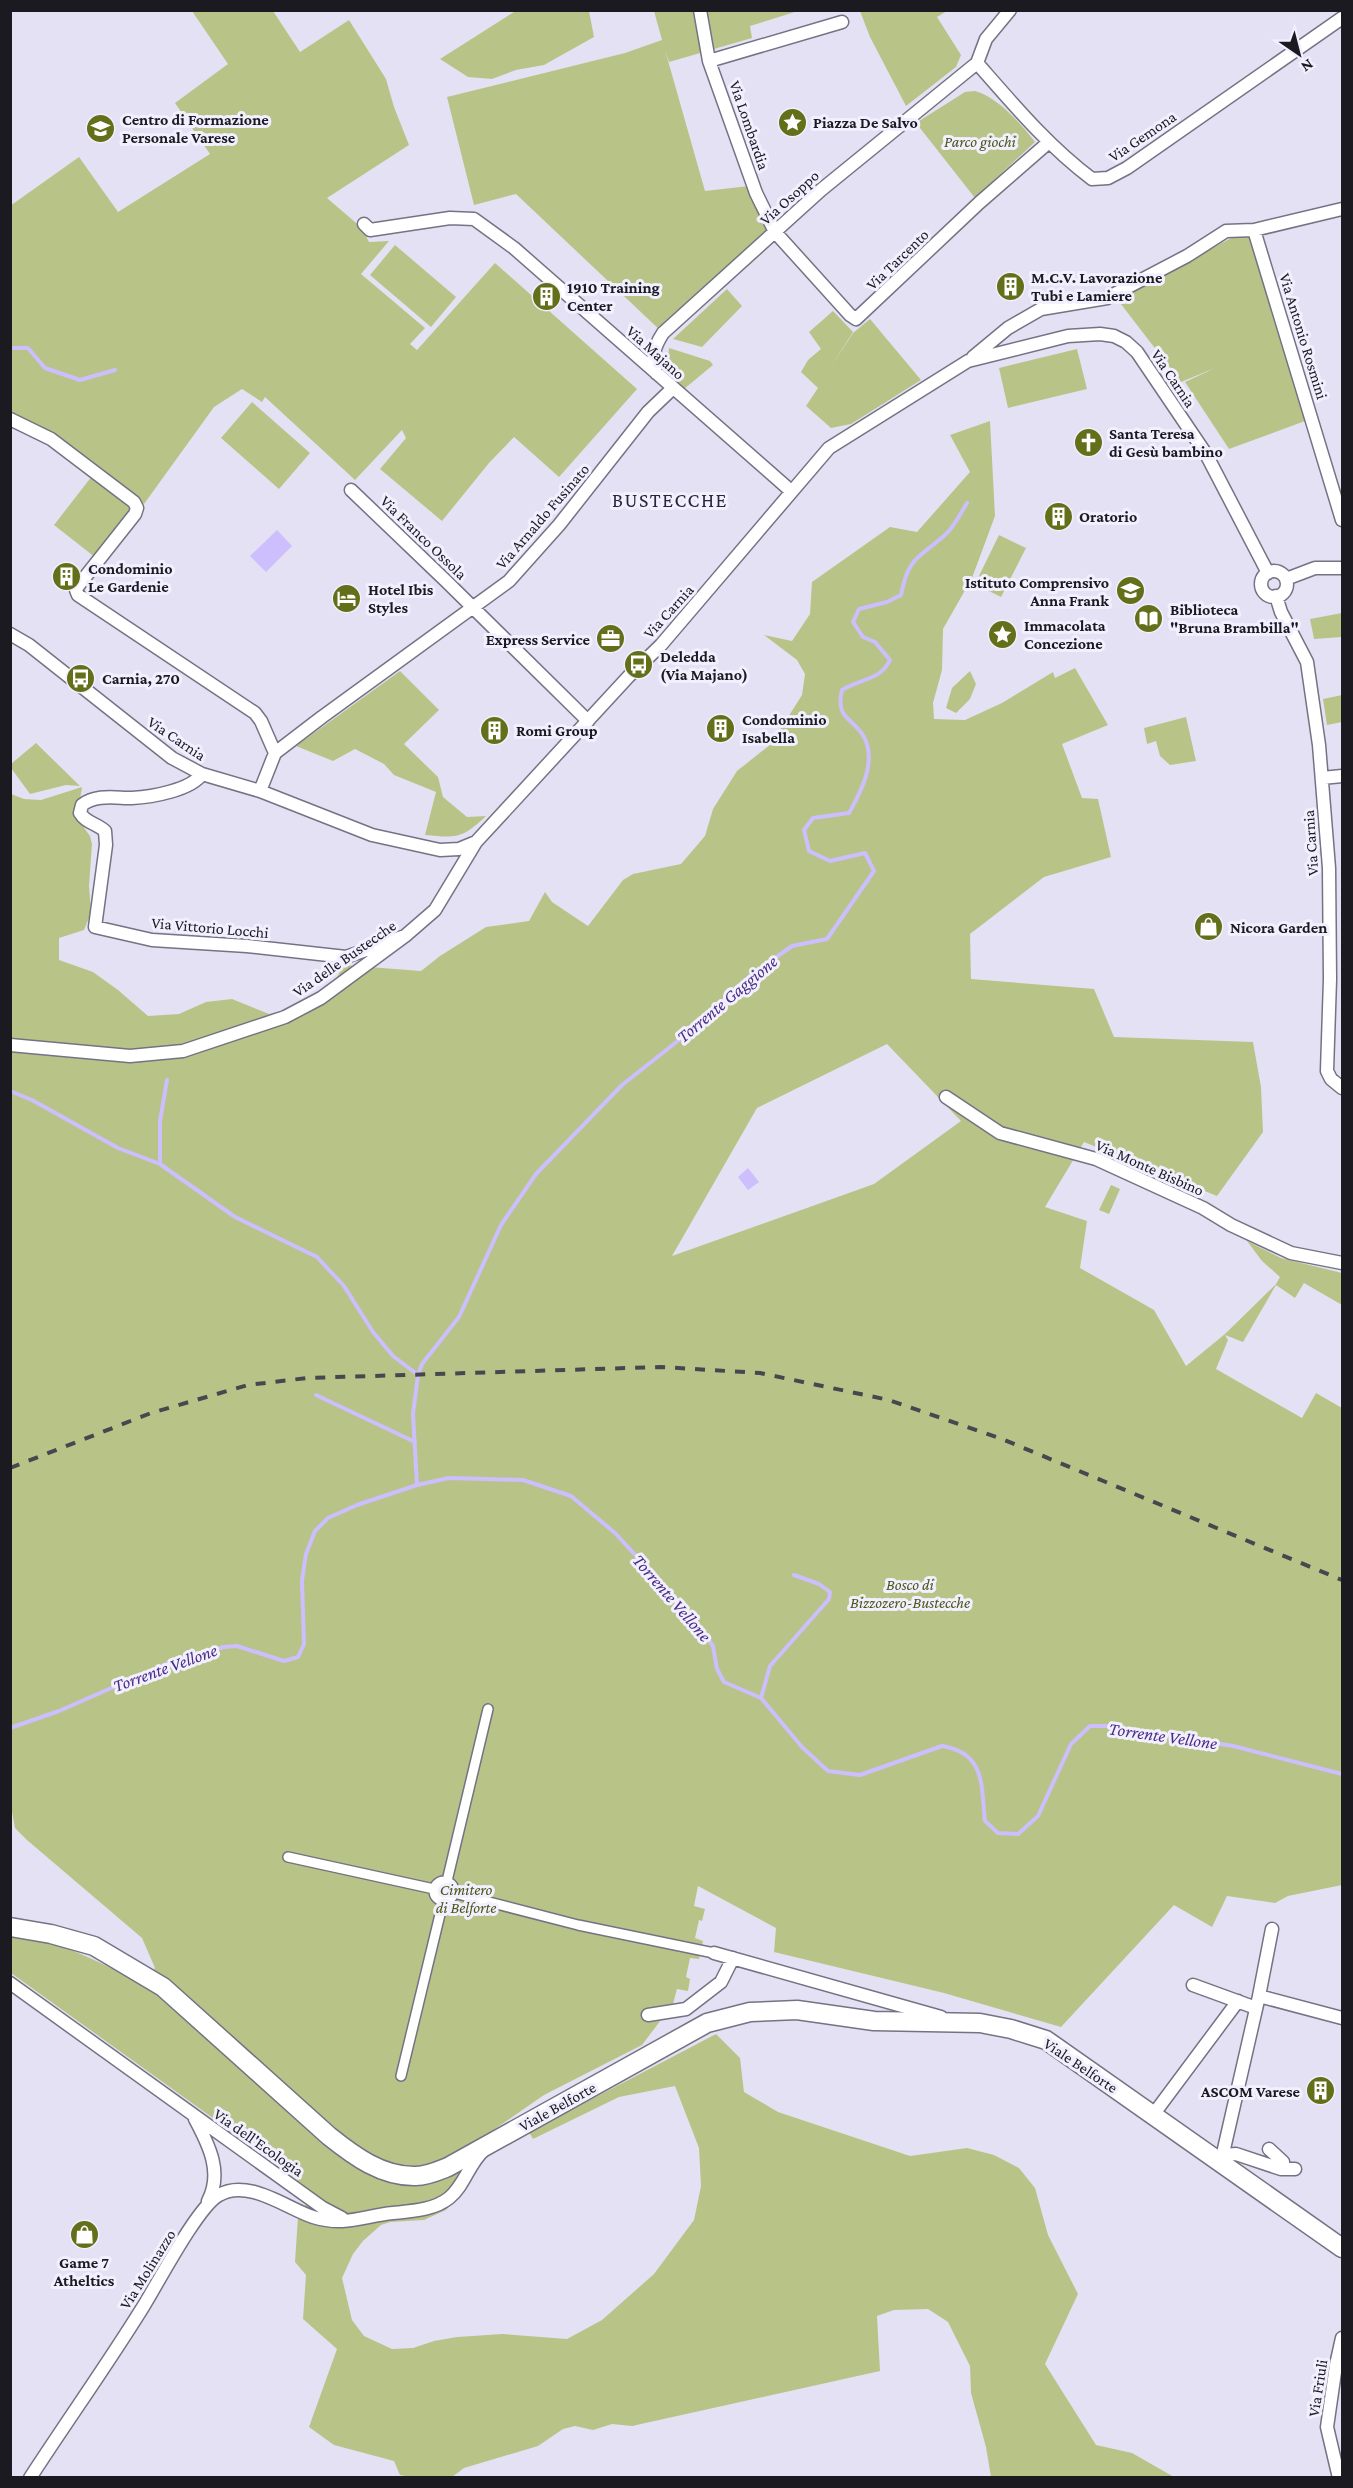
<svg xmlns="http://www.w3.org/2000/svg" width="1353" height="2488" font-family="'Crimson Pro',serif">
	<rect width="100%" height="100%" fill="#e5e1f5"/>
	<path fill="#b8c487" fill-rule="evenodd" d="M517 10 589 11 594 37 544 65 516 70 492 79 468 77 440 59Z
		M192 11H273L300 52 349 20 386 79 394 107 409 145 327 198 362 228 369 242 389 241 361 274 425 328 410 344 417 350 495 263 637 389 559 477 514 437 489 463 442 521 380 469 406 438 402 430 355 480 265 397 262 402 242 389 214 407 144 504 49 432 11 414 10 206 79 157 118 212 210 154 175 103 228 64Z
		M654 11H798L750 26 752 38 669 62 665 50 705 191 749 186 775 232 663 333 516 194 474 205 447 97 625 53 662 40Z
		M860 11H947L937 17 961 55 956 67 906 106 870 37Z
		M975 91C999 98 1020 123 1035 142L975 198 916 123 965 92Z
		M1250 228 1305 421 1229 449 1185 382 1215 368 1181 382 1117 299Z
		M395 245 456 297 431 327 370 275Z
		M727 289 742 306 702 347 673 339Z
		M833 311 853 332 830 368 853 333 870 319 921 380 851 424 831 428 806 406 818 388 801 372 808 360 821 349 809 332Z
		M669 348 710 361 713 365 684 389C671 377 667 366 669 348Z
		M1077 349 1087 389 1008 408 999 368Z
		M252 402 310 453 279 489 221 438Z
		M990 421 995 516 972 578 943 629 942 670 933 703 934 719 965 720 1002 703 1053 672 1055 678 1075 668 1108 725 1062 744 1082 798 1098 799 1111 857 1044 877 970 934 971 979 1094 989 1114 1037 1253 1042 1261 1087 1263 1132 1217 1196 1084 1142 1045 1207 1087 1221 1080 1268 1154 1310 1186 1366 1225 1334 1276 1284 1280 1277 1262 1261 1247 1241 1281 1258 1342 1273V1305L1304 1283 1295 1298 1276 1285 1243 1342 1225 1335 1228 1340 1216 1369 1302 1418 1316 1393 1342 1408V1885L1288 1896 1275 1903 1227 1896 1212 1927 1174 1905 1061 2027 944 1993 774 1952 776 1928 698 1886 694 1906 705 1909 702 1921 699 1920 695 1938 703 1941 699 1959 690 1958 686 1977 690 1979 688 1991 677 1989 673 2004 642 2045 544 2095 482 2138 453 2201 446 2210 424 2220 390 2222 381 2225 363 2241 353 2254 342 2278 352 2320 364 2336 392 2349 413 2348 434 2341 457 2337 503 2334 567 2339 602 2320 654 2274 694 2220 701 2186 699 2148 675 2086 619 2097 533 2139 529 2132 716 2034 740 2058 744 2092 778 2112 910 2156 967 2148 994 2155 1019 2168 1035 2188 1048 2235 1078 2294 1045 2364 1096 2445 1132 2453 1174 2477H991L986 2447 971 2393 970 2366 948 2322 928 2309 894 2310 877 2316 880 2371 632 2426 612 2424 593 2430 575 2426 563 2429 538 2446 464 2468 452 2477H410L400 2475 394 2461 334 2445 309 2427 337 2349 303 2319 306 2275 295 2262 298 2217 312 2195 260 2152 11 1973V1935C57 1940 100 1961 140 1984L155 1968 142 1938 27 1840 15 1828 11 1806V794L24 799 41 800 82 787C81 798 77 806 76 817L90 836 92 844 89 886 91 913 84 930 59 938V960L93 972 118 990 148 1016 179 1014 206 1002 232 999 269 1014 296 1007 335 982 343 965 421 971 440 956 486 927 529 921 545 892 552 902 588 926 623 880 633 874 681 864 705 836 713 809 737 771 771 744 802 695 805 674 797 660 764 635 792 641 810 614 812 582 890 527 917 532 970 472 950 435ZM887 1044 961 1121 874 1184 672 1256 757 1108Z
		M92 476C105 485 130 497 131 514L96 558 54 525Z
		M999 535 1026 548 1001 597 975 584Z
		M1342 613V637L1314 639 1310 619Z
		M400 671 439 710 404 744 438 777 443 797 467 817 486 816C462 839 456 838 425 835L436 792 394 775 384 764 355 749 333 761 296 746Z
		M970 671 976 684 970 699 956 713 946 708 952 688Z
		M1342 695V722L1327 725 1323 699Z
		M1186 717 1196 761 1170 765 1160 756 1156 741 1147 744 1144 728Z
		M36 743 80 786 66 785 30 794 11 768V764Z
		M1111 1185 1120 1189 1109 1214 1099 1210Z"/>
	<path fill="#cdbefe" d="M277 530 292 546 266 572 250 556Z
		M748 1168 759 1182 748 1190 738 1177Z"/>
	<g fill="none" stroke-linecap="round" stroke-linejoin="round">
		<path stroke="#cdbefe" stroke-width="4" d="M10 348H28L45 368 80 380 115 370
			M10 1091 32 1100 118 1148 160 1164 235 1217 317 1257 344 1286 373 1332 393 1356 418 1375 413 1414 417 1485
			M160 1164V1121L167 1080
			M418 1375 422 1364 459 1317 501 1225 536 1174 622 1085 679 1040 751 975 792 946 827 939 874 871 865 853 830 861 809 851 804 830 813 818 849 813C861 792 877 761 864 737 853 717 835 720 842 690 860 679 881 680 890 660L875 642 863 637 853 622 859 609 887 602 901 595C908 557 919 558 945 535 954 527 960 514 967 503
			M316 1395 415 1442
			M761 1698 770 1666 829 1599 830 1592 819 1584 794 1575
			M10 1728 59 1711 166 1664 224 1647 237 1646 284 1661 298 1657 304 1644 302 1580 306 1554 315 1531 328 1518 357 1505 417 1485 449 1478 523 1480 571 1496 615 1533 694 1619 713 1646 717 1669 724 1682 761 1698 802 1747 828 1771 860 1775 942 1746C986 1753 981 1786 985 1821L998 1833 1018 1834 1038 1816 1071 1744 1090 1726H1108L1233 1746 1342 1774"/>
		<defs>
			<path id="pedestrian" d="M288 1857 434 1889
				M447 1881 488 1709
				M434 1891a10 10 0 1 1 20 0a10 10 0 1 1-20 0Z
				M454 1893 578 1925 714 1953
				M401 2076 443 1902"/>
			<path id="minor" d="M700 10 709 61 756 193 775 232 850 315 856 319 979 203 1049 142
				M709 61 842 22
				M977 63C1013 104 1048 146 1092 179L1108 178 1127 168 1342 18
				M364 224 370 230 450 218 474 219 514 248 791 491
				M1254 230 1342 520
				M973 357 1008 328 1041 309 1107 298 1187 256 1226 231 1254 230 1342 209
				M656 373C651 357 654 347 663 333L821 190 977 63 986 39 1010 10
				M10 419 51 439 134 502 137 508 135 514 78 586 76 590 78 595 255 713 261 721 275 753
				M351 490 446 581 588 721
				M1261 584a13 13 0 1 1 26 0a13 13 0 1 1-26 0Z
				M1286 579 1315 568H1342
				M1276 596 1281 612 1307 662 1319 745 1329 868 1330 979 1327 1071 1331 1079 1342 1088
				M10 634 29 645 172 758 202 774 260 791 372 835 440 850 459 849 476 842 629 676 661 645 829 448 968 361 1068 336 1100 334 1114 336 1126 342 1137 352 1206 454 1268 573
				M202 774C191 790 152 797 132 798 115 798 96 794 82 805L80 813C86 823 96 823 105 831L106 845 95 927 152 940 247 946 346 957 405 936
				M1322 778 1342 776
				M260 791 275 753 322 717 509 581 559 525 648 412 672 389
				M10 1045 130 1056 183 1051 285 1017 321 998 405 936 435 910 476 842
				M946 1097 1000 1133 1096 1159 1203 1208 1231 1225 1291 1253 1342 1263
				M714 1953 941 2017
				M10 1983 323 2208 342 2218
				M1193 1985 1256 2008
				M1259 1996 1272 1929
				M648 2015 686 2009 721 1982 733 1958
				M1153 2115 1238 2001
				M195 2119C209 2145 223 2173 208 2201
				M1223 2155 1236 2154 1281 2169 1283 2162 1269 2149
				M1221 2162 1259 1996 1342 2018
				M1281 2169H1295
				M30 2478C67 2421 107 2365 143 2307 158 2283 198 2206 219 2195 248 2178 286 2208 313 2217 345 2227 363 2216 393 2213 412 2211 434 2210 449 2198 465 2185 469 2163 484 2150
				M1339 2478 1327 2427 1336 2365 1342 2338"/>
			<path id="secondary" d="M10 1927 51 1934 94 1946 163 1987 329 2136C354 2156 382 2177 416 2176 427 2176 438 2171 448 2167L707 2023 750 2012 797 2010 874 2021 980 2023 1011 2029 1046 2040 1342 2248"/>
		</defs>
		<use href="#pedestrian" stroke="#757283" stroke-width="12"/>
		<use href="#minor" stroke="#757283" stroke-width="15"/>
		<use href="#secondary" stroke="#757283" stroke-width="21"/>
		<use href="#pedestrian" stroke="#fff" stroke-width="9"/>
		<use href="#minor" stroke="#fff" stroke-width="12"/>
		<use href="#secondary" stroke="#fff" stroke-width="18"/>
		<path stroke="#484750" stroke-width="4" stroke-dasharray="10 10" stroke-linecap="butt" d="M10 1468 151 1413 248 1385 307 1378 661 1367 760 1373 889 1400 1002 1439 1342 1580"/>
	</g>
	<defs>
		<symbol id="sight-disc" viewBox="-11 -11 22 22"><circle r="9.5" fill="#646f19" stroke="#f2efff"/><path d="M0-6L1.8-2.2L6-1.7L2.9 1.2L3.7 5.4L0 3.3L-3.7 5.4L-2.9 1.2L-6-1.7L-1.8-2.2Z" fill="#fff"/></symbol>
		<symbol id="school-disc" viewBox="-11 -11 22 22"><circle r="9.5" fill="#646f19" stroke="#f2efff"/><path d="M0-5L7-2L0 1L-7-2ZM-4 1L0 2.5L4 1V4Q0 6-4 4Z" fill="#fff"/></symbol>
		<symbol id="building-disc" viewBox="-11 -11 22 22"><circle r="9.5" fill="#646f19" stroke="#f2efff"/><path d="M-4-6H4V6H1V3H-1V6H-4ZM-2.5-4.3h1.7v1.8h-1.7ZM.8-4.3h1.7v1.8H.8ZM-2.5-1h1.7V.8h-1.7ZM.8-1h1.7V.8H.8Z" fill="#fff"/></symbol>
		<symbol id="church-disc" viewBox="-11 -11 22 22"><circle r="9.5" fill="#646f19" stroke="#f2efff"/><path d="M-1.2-6h2.4v3.5h3.3v2.4h-3.3V6h-2.4V-.1h-3.3v-2.4h3.3Z" fill="#fff"/></symbol>
		<symbol id="hotel-disc" viewBox="-11 -11 22 22"><circle r="9.5" fill="#646f19" stroke="#f2efff"/><path d="M-6-4.5h1.5V1H6V5H4.5V3h-9V5H-6ZM-4 0a1.8 1.8 0 1 1 3.6 0ZM.5 0V-2.5h3Q6-2.5 6 0Z" fill="#fff"/></symbol>
		<symbol id="library-disc" viewBox="-11 -11 22 22"><circle r="9.5" fill="#646f19" stroke="#f2efff"/><path d="M-6-4Q-3-5.5-.7-3.5V5Q-3 3-6 4ZM6-4Q3-5.5 .7-3.5V5Q3 3 6 4Z" fill="#fff"/></symbol>
		<symbol id="office-disc" viewBox="-11 -11 22 22"><circle r="9.5" fill="#646f19" stroke="#f2efff"/><path d="M-6-3h4V-5.5h4V-3h4V5H-6ZM-1-4.5V-3h2v-1.5ZM-6 0V1H6V0Z" fill="#fff"/></symbol>
		<symbol id="bus-disc" viewBox="-11 -11 22 22"><circle r="9.5" fill="#646f19" stroke="#f2efff"/><path d="M-5-6H5V4H4V6H2V4H-2V6H-4V4H-5ZM-3.5-4V0h7V-4ZM-3.5 1.2v1.5H-2V1.2ZM2 1.2v1.5H3.5V1.2Z" fill="#fff"/></symbol>
		<symbol id="shop-disc" viewBox="-11 -11 22 22"><circle r="9.5" fill="#646f19" stroke="#f2efff"/><path d="M-5-2.5h2.3a2.7 3.5 0 0 1 5.4 0H5L5.5 6h-11ZM-1.5-2.5h3a1.5 2.3 0 0 0-3 0Z" fill="#fff"/></symbol>
	</defs>
	<g fill-rule="evenodd">
		<use href="#sight-disc" x="776" y="106" width="33" height="33"/>
		<use href="#school-disc" x="84" y="112" width="33" height="33"/>
		<use href="#building-disc" x="994" y="270" width="33" height="33"/>
		<use href="#building-disc" x="530" y="280" width="33" height="33"/>
		<use href="#church-disc" x="1072" y="426" width="33" height="33"/>
		<use href="#building-disc" x="1042" y="500" width="33" height="33"/>
		<use href="#building-disc" x="50" y="560" width="33" height="33"/>
		<use href="#school-disc" x="1114" y="574" width="33" height="33"/>
		<use href="#hotel-disc" x="330" y="582" width="33" height="33"/>
		<use href="#library-disc" x="1132" y="602" width="33" height="33"/>
		<use href="#sight-disc" x="986" y="618" width="33" height="33"/>
		<use href="#office-disc" x="594" y="622" width="33" height="33"/>
		<use href="#bus-disc" x="622" y="648" width="33" height="33"/>
		<use href="#bus-disc" x="64" y="662" width="33" height="33"/>
		<use href="#building-disc" x="704" y="712" width="33" height="33"/>
		<use href="#building-disc" x="478" y="714" width="33" height="33"/>
		<use href="#shop-disc" x="1192" y="910" width="33" height="33"/>
		<use href="#building-disc" x="1304" y="2074" width="33" height="33"/>
		<use href="#shop-disc" x="68" y="2218" width="33" height="33"/>
	</g>
	<g text-anchor="middle" stroke-width="6" stroke-linejoin="round" paint-order="stroke">
		<g font-size="16" font-weight="bold" fill="#1b1a21" stroke="#f2efff" text-anchor="start">
			<text x="122" y="125">Centro di Formazione<tspan x="122" dy="18">Personale Varese</tspan></text>
			<text x="813" y="128">Piazza De Salvo</text>
			<text x="1031" y="283">M.C.V. Lavorazione<tspan x="1031" dy="18">Tubi e Lamiere</tspan></text>
			<text x="567" y="293">1910 Training<tspan x="567" dy="18">Center</tspan></text>
			<text x="1109" y="439">Santa Teresa<tspan x="1109" dy="18">di Gesù bambino</tspan></text>
			<text x="1079" y="522">Oratorio</text>
			<text x="88" y="574">Condominio<tspan x="88" dy="18">Le Gardenie</tspan></text>
			<text x="1109" y="588" text-anchor="end">Istituto Comprensivo<tspan x="1109" dy="18">Anna Frank</tspan></text>
			<text x="368" y="595">Hotel Ibis<tspan x="368" dy="18">Styles</tspan></text>
			<text x="1170" y="615">Biblioteca<tspan x="1170" dy="18">"Bruna Brambilla"</tspan></text>
			<text x="1024" y="631">Immacolata<tspan x="1024" dy="18">Concezione</tspan></text>
			<text x="590" y="645" text-anchor="end">Express Service</text>
			<text x="660" y="662">Deledda<tspan x="660" dy="18">(Via Majano)</tspan></text>
			<text x="102" y="684">Carnia, 270</text>
			<text x="742" y="725">Condominio<tspan x="742" dy="18">Isabella</tspan></text>
			<text x="516" y="736">Romi Group</text>
			<text x="1230" y="933">Nicora Garden</text>
			<text x="1300" y="2097" text-anchor="end">ASCOM Varese</text>
			<text x="84" y="2268" text-anchor="middle">Game 7<tspan x="84" dy="18">Atheltics</tspan></text>
		</g>
		<g font-size="16" fill="#1b1a21" stroke="#f2efff">
			<text transform="translate(750 125) rotate(71)" y="6">Via Lombardia</text>
			<text transform="translate(1142 136) rotate(-34)" y="6">Via Gemona</text>
			<text transform="translate(789 197) rotate(-42)" y="6">Via Osoppo</text>
			<text transform="translate(897 259) rotate(-44)" y="6">Via Tarcento</text>
			<text transform="translate(1304 336) rotate(73)" y="6">Via Antonio Rosmini</text>
			<text transform="translate(656 352) rotate(42)" y="6">Via Majano</text>
			<text transform="translate(1174 378) rotate(56)" y="6">Via Carnia</text>
			<text transform="translate(542 516) rotate(-49)" y="6">Via Arnaldo Fusinato</text>
			<text transform="translate(424 537) rotate(44)" y="6">Via Franco Ossola</text>
			<text transform="translate(668 611) rotate(-48)" y="6">Via Carnia</text>
			<text transform="translate(177 738) rotate(34)" y="6">Via Carnia</text>
			<text transform="translate(1310 843) rotate(-94)" y="6">Via Carnia</text>
			<text transform="translate(210 927) rotate(5)" y="6">Via Vittorio Locchi</text>
			<text transform="translate(344 958) rotate(-35)" y="6">Via delle Bustecche</text>
			<text transform="translate(1150 1167) rotate(24)" y="6">Via Monte Bisbino</text>
			<text transform="translate(1081 2065) rotate(34)" y="6">Viale Belforte</text>
			<text transform="translate(557 2106) rotate(-29)" y="6">Viale Belforte</text>
			<text transform="translate(259 2142) rotate(35)" y="6">Via dell'Ecologia</text>
			<text transform="translate(147 2269) rotate(-58)" y="6">Via Molinazzo</text>
			<text transform="translate(1317 2388) rotate(-81)" y="6">Via Friuli</text>
		</g>
		<g font-size="16" font-style="italic" fill="#4c5517" stroke="#f2efff">
			<text x="980" y="147">Parco giochi</text>
			<text x="910" y="1590">Bosco di<tspan x="910" dy="18">Bizzozero-Bustecche</tspan></text>
			<text x="466" y="1895">Cimitero<tspan x="466" dy="18">di Belforte</tspan></text>
		</g>
		<g font-size="18" font-style="italic" fill="#4a2b84" stroke="#f2efff">
			<text transform="translate(727 999) rotate(-40)" y="6">Torrente Gaggione</text>
			<text transform="translate(672 1598) rotate(49)" y="6">Torrente Vellone</text>
			<text transform="translate(165 1668) rotate(-20)" y="6">Torrente Vellone</text>
			<text transform="translate(1163 1736) rotate(8)" y="6">Torrente Vellone</text>
		</g>
		<g font-size="20" letter-spacing="1.5" fill="#2a2635" stroke="#f2efff">
			<text x="670" y="507">BUSTECCHE</text>
		</g>
	</g>
	<rect width="1353" height="2488" fill="none" stroke="#1b1a21" stroke-width="24"/>
	<g transform="translate(1299 54) rotate(145)" stroke="#f2efff" stroke-width="4.5" paint-order="stroke">
	<path d="M0-4.5L10 22L0 15L-10 22Z" fill="#1b1a21"/>
	<text y="-9" font-size="16" font-weight="bold" text-anchor="middle" fill="#1b1a21">N</text>
	</g>
</svg>
